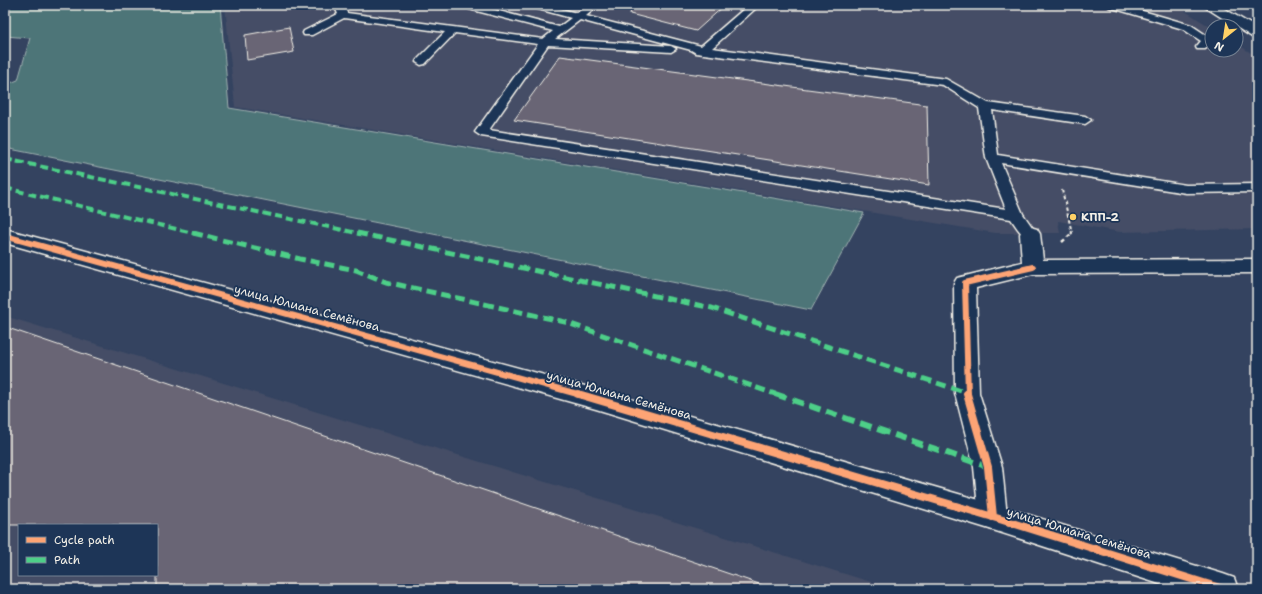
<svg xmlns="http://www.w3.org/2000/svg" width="1262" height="594" font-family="'Shantell Sans',sans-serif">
	<rect width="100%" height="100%" fill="#344360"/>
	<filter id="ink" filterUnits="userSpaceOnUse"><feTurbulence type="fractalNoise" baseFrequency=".025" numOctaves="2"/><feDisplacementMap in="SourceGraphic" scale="8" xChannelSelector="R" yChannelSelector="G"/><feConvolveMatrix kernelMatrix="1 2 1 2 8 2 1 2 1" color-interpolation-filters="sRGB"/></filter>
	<g filter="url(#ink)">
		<path fill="#444d66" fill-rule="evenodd" d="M225 5H1167L1182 9 1212 28V50H1236V43L1257 57V229L1120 232 1058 221 1060 233H995L235 107Z
			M5 316 894 589H5ZM19 525H157V575H19Z"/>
		<path fill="#4d7478" stroke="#a0b2b0" d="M5 5H220L229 108 864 213 811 310 5 148V85L18 80 30 38 5 36Z"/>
		<path fill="#696575" stroke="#f4f1e8" d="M632 5H725L696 31 630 14Z
			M289 27 294 52 247 60 245 35Z
			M560 56 927 105 929 185 514 120Z
			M5 327 762 585V589H157V525H5Z"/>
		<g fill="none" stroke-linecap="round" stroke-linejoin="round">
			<defs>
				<path id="lane" d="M334 5H344L347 13 543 39 553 31 469 9 467 7 469 5H476L559 27 571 18 531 7 529 5H545L577 13 588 5H599L586 16 701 46 745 8 739 5H755V9L712 48 946 79 988 103 1085 116 1091 120 1085 124 992 110 998 155 1186 185 1257 184V192L1186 193 1001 163 1023 214 1037 234 1035 237C1023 241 1018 228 1011 219L481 136 475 132 538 44 455 33 425 64 421 65 416 62 417 60 445 32 344 18 312 35H304L303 33 304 31 338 14ZM580 20 691 50 696 53 943 85 979 108 986 158 1006 209 489 130 548 45 671 52 676 49 671 46 555 39Z
					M1107 5H1122L1191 25 1212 39V43L1205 49H1197L1196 47 1201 41 1183 29 1109 7Z"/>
				<path id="street" d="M1030 227 1037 229 1040 234 1043 260 1257 259V273L1033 274 976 288 979 393 1002 467 1007 517 1003 526 993 530 983 526 979 517 974 467 955 393 954 283 957 278 1022 262 1020 234 1023 229Z"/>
				<path id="secondary" d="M1202 5H1218L1257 28V38L1252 37Z
					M5 229 596 389 993 504 1223 574 1234 578 1238 589H1175L993 530 596 409 5 243Z"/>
			</defs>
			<use href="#lane" stroke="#f4f1e8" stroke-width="3"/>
			<use href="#street" stroke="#f4f1e8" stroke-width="3"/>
			<use href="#secondary" stroke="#f4f1e8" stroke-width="3"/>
			<path stroke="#f4f1e8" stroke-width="2" stroke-dasharray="3.5 2.5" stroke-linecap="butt" d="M1062 190 1072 233 1071 234"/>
			<path stroke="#f4f1e8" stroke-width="2.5" stroke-dasharray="4 3" stroke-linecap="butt" d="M1062 242 1072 233"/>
			<use href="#lane" fill="#1d3557" fill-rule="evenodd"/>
			<use href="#street" fill="#1d3557" fill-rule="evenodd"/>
			<use href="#secondary" fill="#1d3557" fill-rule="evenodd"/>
			<path stroke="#4dcf88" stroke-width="4" stroke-dasharray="8 4" stroke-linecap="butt" d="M5 159 362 234
				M5 188 197 234"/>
			<path stroke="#4dcf88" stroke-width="5" stroke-dasharray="10 5" stroke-linecap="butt" d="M193 233 300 259 356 270 386 282 565 322 778 395
				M357 233 712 308 967 393"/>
			<path stroke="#4dcf88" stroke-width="6" stroke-dasharray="12 6" stroke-linecap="butt" d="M775 394 988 467"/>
			<defs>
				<path id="cycleway-far1" d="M5 236 581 395
					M968 395 965 283 1033 267"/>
				<path id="cycleway" d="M578 394 993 517 1223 589
					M967 394 988 467 993 517"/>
			</defs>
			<use href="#cycleway-far1" stroke="#1d3557" stroke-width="8"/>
			<use href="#cycleway" stroke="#1d3557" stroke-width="10"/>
			<use href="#cycleway-far1" stroke="#fda474" stroke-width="6"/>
			<use href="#cycleway" stroke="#fda474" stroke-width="8"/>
		</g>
	</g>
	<circle fill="#ffd166" stroke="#1d3557" stroke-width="1.5" cx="1073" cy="217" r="4"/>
	<g text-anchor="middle" stroke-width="3.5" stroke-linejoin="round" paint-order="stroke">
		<g font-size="12" font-weight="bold" fill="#f4f1e8" stroke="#1d3557" text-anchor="start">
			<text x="1081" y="221">КПП-2</text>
		</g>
		<g font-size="12" fill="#f4f1e8" stroke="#1d3557">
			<text transform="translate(307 308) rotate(15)" y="4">улица Юлиана Семёнова</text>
			<text transform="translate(619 395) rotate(16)" y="4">улица Юлиана Семёнова</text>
			<text transform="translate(1079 533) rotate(17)" y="4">улица Юлиана Семёнова</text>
		</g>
	</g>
	<rect width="1262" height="594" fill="none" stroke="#1d3557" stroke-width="20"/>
	<rect x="10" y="10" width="1242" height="574" fill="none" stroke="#f4f1e8" stroke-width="1.5" filter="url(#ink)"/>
	<rect x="18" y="524" width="140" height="52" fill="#1d3557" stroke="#738091"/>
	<rect x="26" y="537" width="20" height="6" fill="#fda474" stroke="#738091"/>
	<text x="54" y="544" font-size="12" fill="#f4f1e8">Cycle path</text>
	<rect x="26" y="557" width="20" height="6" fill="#4dcf88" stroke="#738091"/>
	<text x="54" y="564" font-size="12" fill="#f4f1e8">Path</text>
	<g transform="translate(1224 38) rotate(210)"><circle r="19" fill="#1d3557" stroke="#738091"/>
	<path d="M0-3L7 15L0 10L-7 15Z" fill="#ffd166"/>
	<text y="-6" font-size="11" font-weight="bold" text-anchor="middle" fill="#f4f1e8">N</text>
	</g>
</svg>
